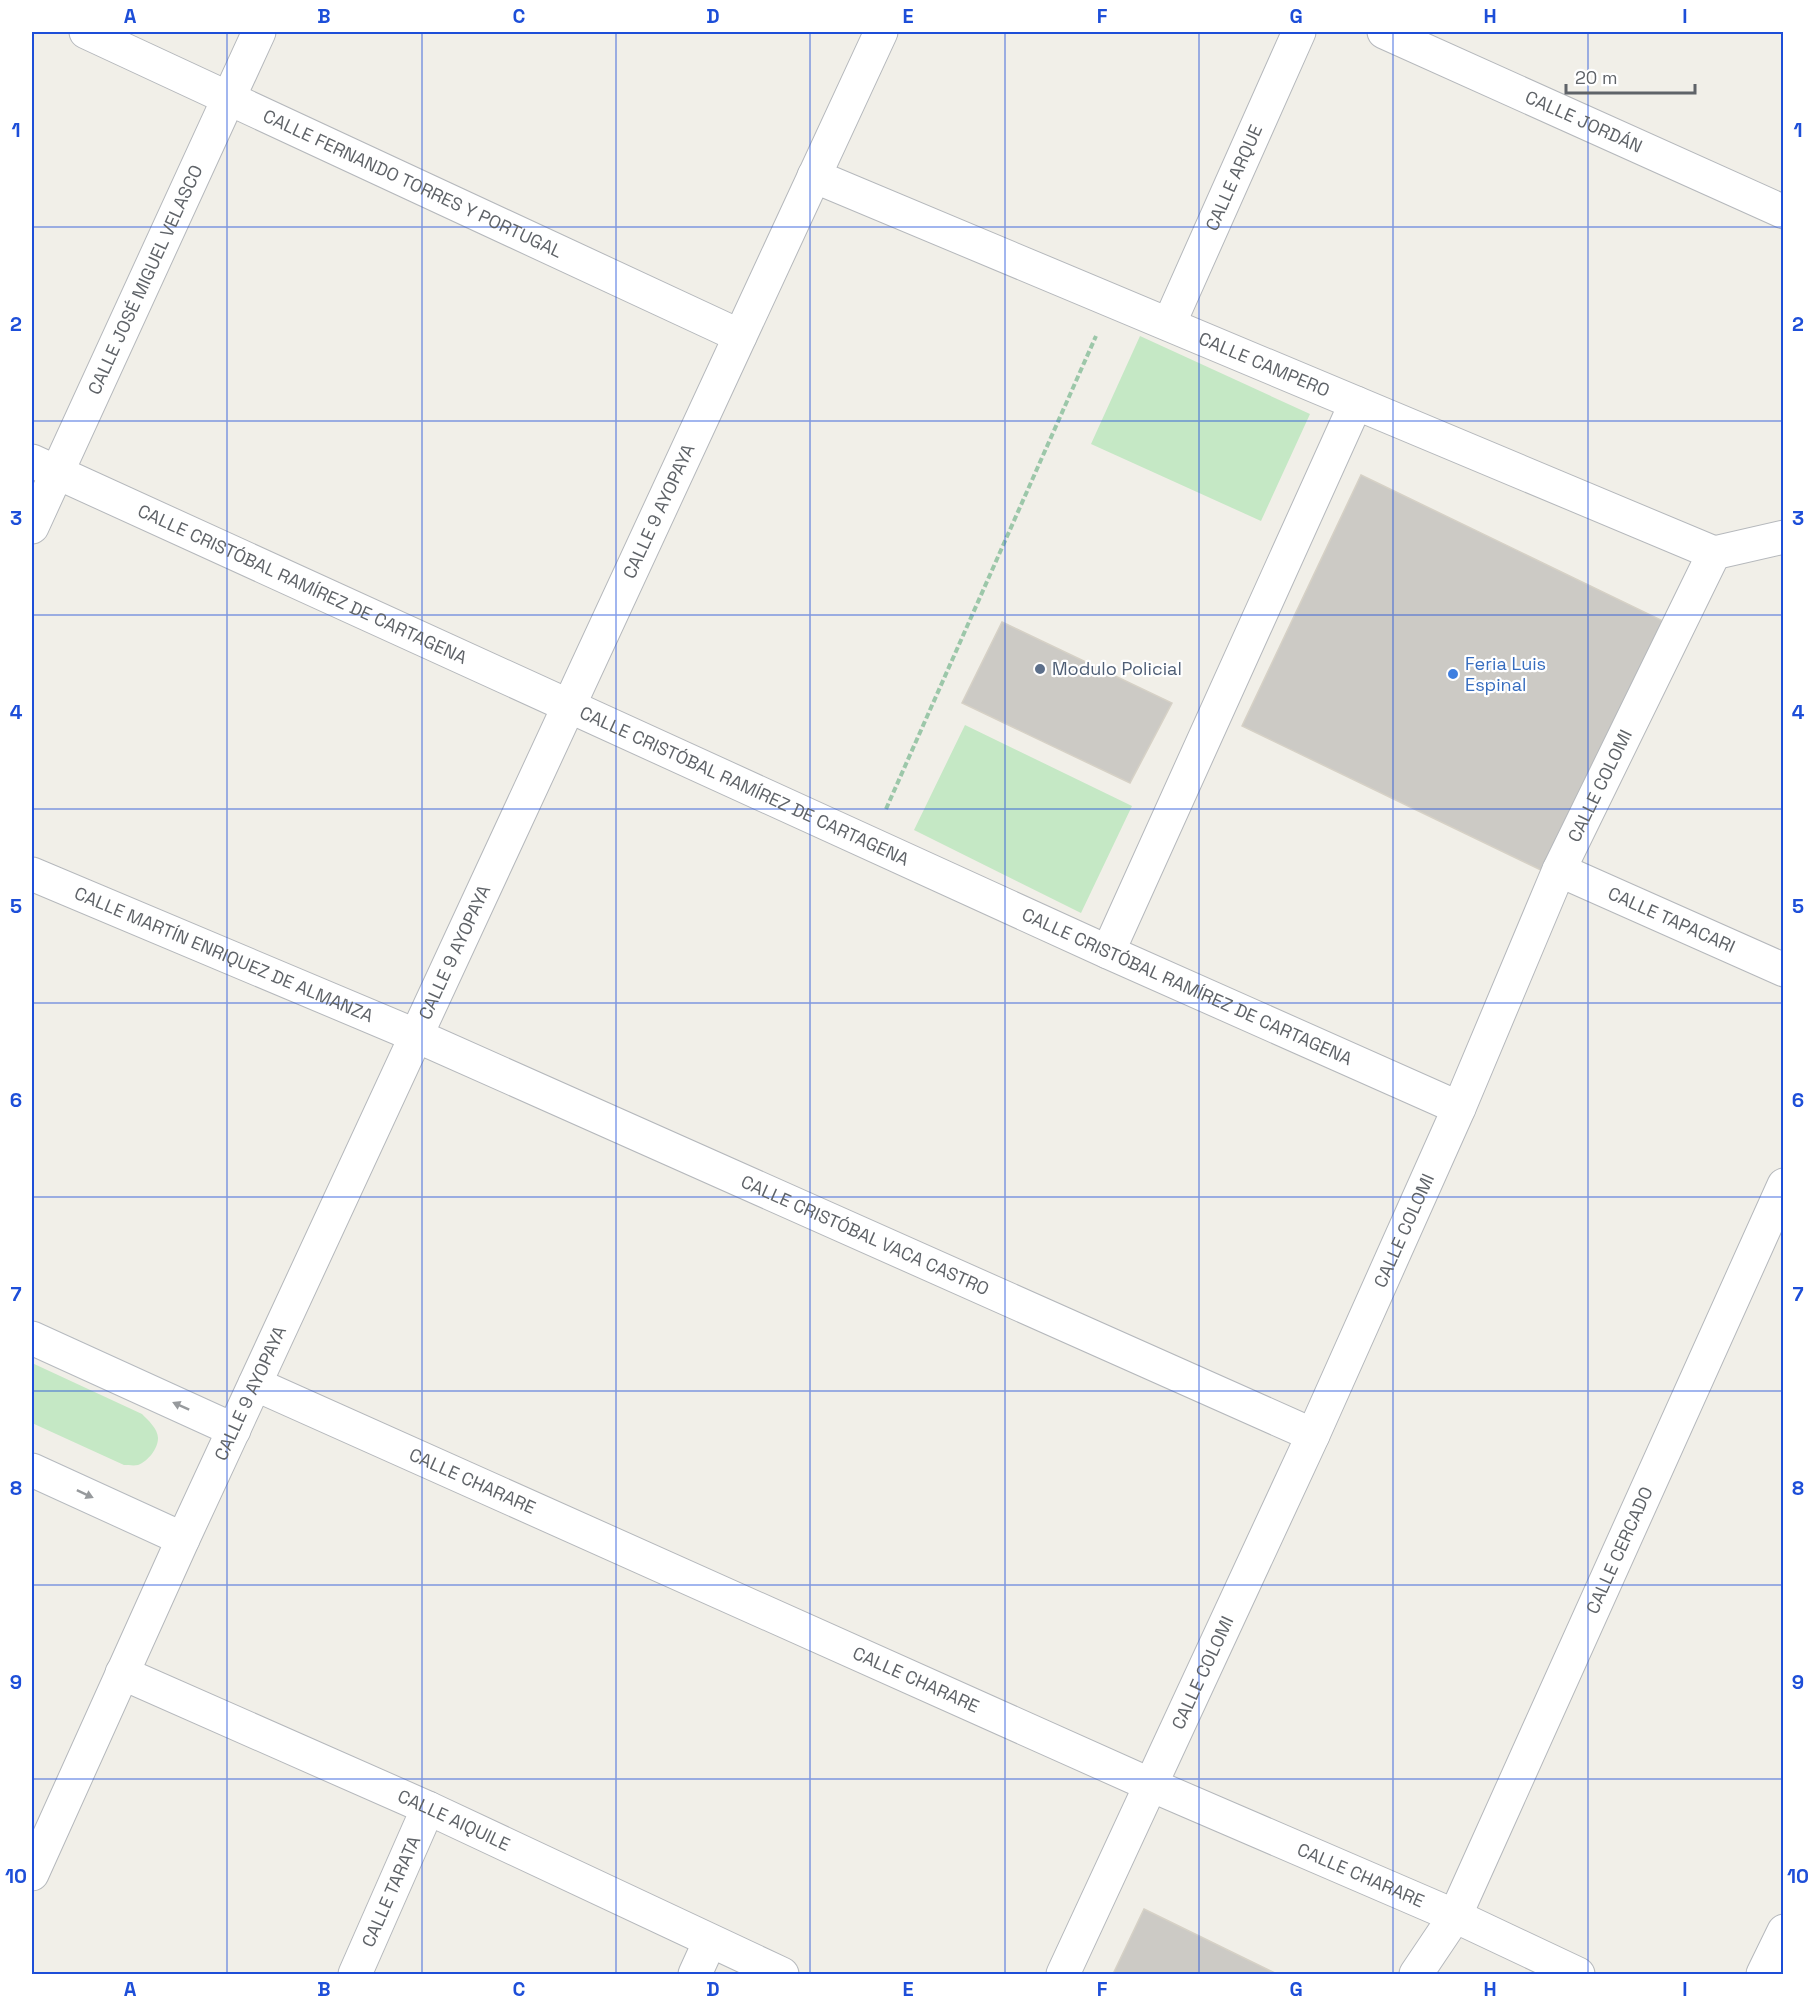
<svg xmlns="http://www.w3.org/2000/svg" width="1815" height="2006" font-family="'Space Grotesk',sans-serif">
	<rect width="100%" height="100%" fill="#f1efe8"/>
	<path fill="#c5e8c5" d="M1140 336 1310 414 1261 521 1091 444Z
		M965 725 1132 806 1081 913 914 830Z
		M32 1363 142 1414C148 1420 158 1429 158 1438 158 1449 148 1461 138 1465 134 1466 128 1465 124 1465L32 1423Z"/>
	<path fill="#cccac5" stroke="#d6d1c6" stroke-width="1.5" d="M1361 475 1663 621 1545 872 1242 726Z
		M1002 622 1172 703 1130 783 962 703Z
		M1144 1909 1277 1974H1113Z"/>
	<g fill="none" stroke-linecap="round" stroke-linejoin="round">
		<defs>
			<g id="street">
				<path id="s1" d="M86 32 740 336"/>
				<path id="s2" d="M1384 32 1784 212"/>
				<path id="s3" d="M814 176 1714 553"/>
				<path id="s4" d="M1169 324 1299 32"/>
				<path id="s5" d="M32 461 1108 952 1459 1108"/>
				<path id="s6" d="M32 527 259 32"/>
				<path d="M1714 553 1784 537"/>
				<path id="s7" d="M1559 870 1784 970"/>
				<path id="s8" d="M32 874 417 1036 1313 1435"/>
				<path d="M1108 952 1356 403"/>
				<path id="s9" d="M255 1384 1151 1785 1455 1916 1578 1974"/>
				<path id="s10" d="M122 1673 428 1808 782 1974"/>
				<path id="s11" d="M32 1874 183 1539 881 32"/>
				<path id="s12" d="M355 1974 428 1808"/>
				<path d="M695 1974 710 1941"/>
				<path id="s13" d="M1063 1974 1313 1435 1459 1108 1559 870 1714 553"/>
				<path id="s14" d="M1416 1974 1455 1916 1784 1185"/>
				<path d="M1763 1974 1784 1931"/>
			</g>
			<path id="secondary" d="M32 1338 234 1430
				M32 1470 183 1539"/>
		</defs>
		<use href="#street" stroke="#b5b8bc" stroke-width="35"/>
		<use href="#secondary" stroke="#b6babf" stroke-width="35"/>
		<path stroke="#9cc7a9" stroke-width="4" stroke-dasharray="6 3" stroke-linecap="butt" d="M886 809 1096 336"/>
		<use href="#street" stroke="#fff" stroke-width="33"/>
		<use href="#secondary" stroke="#fff" stroke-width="33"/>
	</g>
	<defs><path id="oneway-solid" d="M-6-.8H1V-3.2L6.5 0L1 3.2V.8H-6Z" transform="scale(1.5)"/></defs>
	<g fill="#979a9d">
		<use href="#oneway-solid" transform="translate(181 1406) rotate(-156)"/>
		<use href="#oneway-solid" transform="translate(85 1494) rotate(25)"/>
	</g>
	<path fill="none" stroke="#1d4ed8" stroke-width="1.5" stroke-opacity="0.55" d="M227 32V1974M422 32V1974M616 32V1974M810 32V1974M1005 32V1974M1199 32V1974M1393 32V1974M1588 32V1974M32 227H1784M32 421H1784M32 615H1784M32 809H1784M32 1003H1784M32 1197H1784M32 1391H1784M32 1585H1784M32 1779H1784"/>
	<circle fill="#5c6f8a" stroke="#fff" stroke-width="2" cx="1040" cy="669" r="6"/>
	<circle fill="#3f7fe0" stroke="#fff" stroke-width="2" cx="1453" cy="674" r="6"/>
	<g text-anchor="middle" stroke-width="4.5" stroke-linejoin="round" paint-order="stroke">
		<g font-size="18" fill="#5f6368" stroke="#fff">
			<text dy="6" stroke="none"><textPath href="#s2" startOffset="219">CALLE JORDÁN</textPath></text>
			<text dy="6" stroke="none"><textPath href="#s4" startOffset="160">CALLE ARQUE</textPath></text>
			<text dy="6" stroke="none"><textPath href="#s1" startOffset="360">CALLE FERNANDO TORRES Y PORTUGAL</textPath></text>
			<text dy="6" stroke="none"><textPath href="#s6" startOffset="272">CALLE JOSÉ MIGUEL VELASCO</textPath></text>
			<text dy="6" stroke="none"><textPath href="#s3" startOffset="488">CALLE CAMPERO</textPath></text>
			<text dy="6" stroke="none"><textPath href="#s11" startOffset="1500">CALLE 9 AYOPAYA</textPath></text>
			<text dy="6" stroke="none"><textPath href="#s5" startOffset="297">CALLE CRISTÓBAL RAMÍREZ DE CARTAGENA</textPath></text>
			<text dy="6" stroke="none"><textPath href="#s5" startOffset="783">CALLE CRISTÓBAL RAMÍREZ DE CARTAGENA</textPath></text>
			<text dy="6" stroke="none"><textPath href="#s13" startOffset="1304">CALLE COLOMI</textPath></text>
			<text dy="6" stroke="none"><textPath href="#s7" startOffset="123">CALLE TAPACARI</textPath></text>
			<text dy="6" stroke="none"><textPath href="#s11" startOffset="1014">CALLE 9 AYOPAYA</textPath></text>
			<text dy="6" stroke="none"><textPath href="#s8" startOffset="208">CALLE MARTÍN ENRIQUEZ DE ALMANZA</textPath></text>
			<text dy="6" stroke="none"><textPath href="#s5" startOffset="1269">CALLE CRISTÓBAL RAMÍREZ DE CARTAGENA</textPath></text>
			<text dy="6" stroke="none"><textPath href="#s13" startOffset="818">CALLE COLOMI</textPath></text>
			<text dy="6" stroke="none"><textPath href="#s8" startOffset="908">CALLE CRISTÓBAL VACA CASTRO</textPath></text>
			<text dy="6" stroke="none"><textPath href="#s11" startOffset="528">CALLE 9 AYOPAYA</textPath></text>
			<text dy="6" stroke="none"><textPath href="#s9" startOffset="238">CALLE CHARARE</textPath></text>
			<text dy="6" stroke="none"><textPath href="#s14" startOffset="471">CALLE CERCADO</textPath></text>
			<text dy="6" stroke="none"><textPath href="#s13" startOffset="332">CALLE COLOMI</textPath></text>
			<text dy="6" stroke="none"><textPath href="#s9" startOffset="724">CALLE CHARARE</textPath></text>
			<text dy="6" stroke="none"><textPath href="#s10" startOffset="363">CALLE AIQUILE</textPath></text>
			<text dy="6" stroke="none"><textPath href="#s9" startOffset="1210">CALLE CHARARE</textPath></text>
			<text dy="6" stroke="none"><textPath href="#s12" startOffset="90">CALLE TARATA</textPath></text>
		</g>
		<g font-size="18" fill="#366cbe" stroke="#fff" text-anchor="start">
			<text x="1465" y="670">Feria Luis<tspan x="1465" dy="21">Espinal</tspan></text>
		</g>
		<g font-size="18" fill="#4e5e75" stroke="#fff" text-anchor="start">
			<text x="1052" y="675">Modulo Policial</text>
		</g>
	</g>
	<rect width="1815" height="2006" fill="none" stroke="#ffffff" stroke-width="66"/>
	<path d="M1566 84v9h129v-9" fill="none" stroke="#5f6368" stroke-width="3"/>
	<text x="1575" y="84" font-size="18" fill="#5f6368" stroke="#ffffff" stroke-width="4.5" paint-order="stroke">20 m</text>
	<rect x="33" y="33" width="1749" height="1940" fill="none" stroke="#1d4ed8" stroke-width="2"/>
	<g font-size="20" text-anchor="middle" font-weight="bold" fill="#1d4ed8">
		<text x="130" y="23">A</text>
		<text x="324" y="23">B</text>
		<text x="519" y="23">C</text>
		<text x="713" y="23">D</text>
		<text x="908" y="23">E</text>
		<text x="1102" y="23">F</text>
		<text x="1296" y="23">G</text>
		<text x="1490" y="23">H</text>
		<text x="1685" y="23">I</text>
		<text x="16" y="137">1</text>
		<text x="1798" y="137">1</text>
		<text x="16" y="331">2</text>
		<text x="1798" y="331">2</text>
		<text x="16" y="525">3</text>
		<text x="1798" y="525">3</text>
		<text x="16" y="719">4</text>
		<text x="1798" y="719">4</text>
		<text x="16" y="913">5</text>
		<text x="1798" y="913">5</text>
		<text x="16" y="1107">6</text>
		<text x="1798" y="1107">6</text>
		<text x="16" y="1301">7</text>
		<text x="1798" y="1301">7</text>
		<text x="16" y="1495">8</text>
		<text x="1798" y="1495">8</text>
		<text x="16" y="1689">9</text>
		<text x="1798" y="1689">9</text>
		<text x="16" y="1883">10</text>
		<text x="1798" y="1883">10</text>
		<text x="130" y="1996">A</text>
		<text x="324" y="1996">B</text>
		<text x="519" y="1996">C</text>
		<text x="713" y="1996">D</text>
		<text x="908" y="1996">E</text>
		<text x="1102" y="1996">F</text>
		<text x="1296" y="1996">G</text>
		<text x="1490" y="1996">H</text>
		<text x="1685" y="1996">I</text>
	</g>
</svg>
